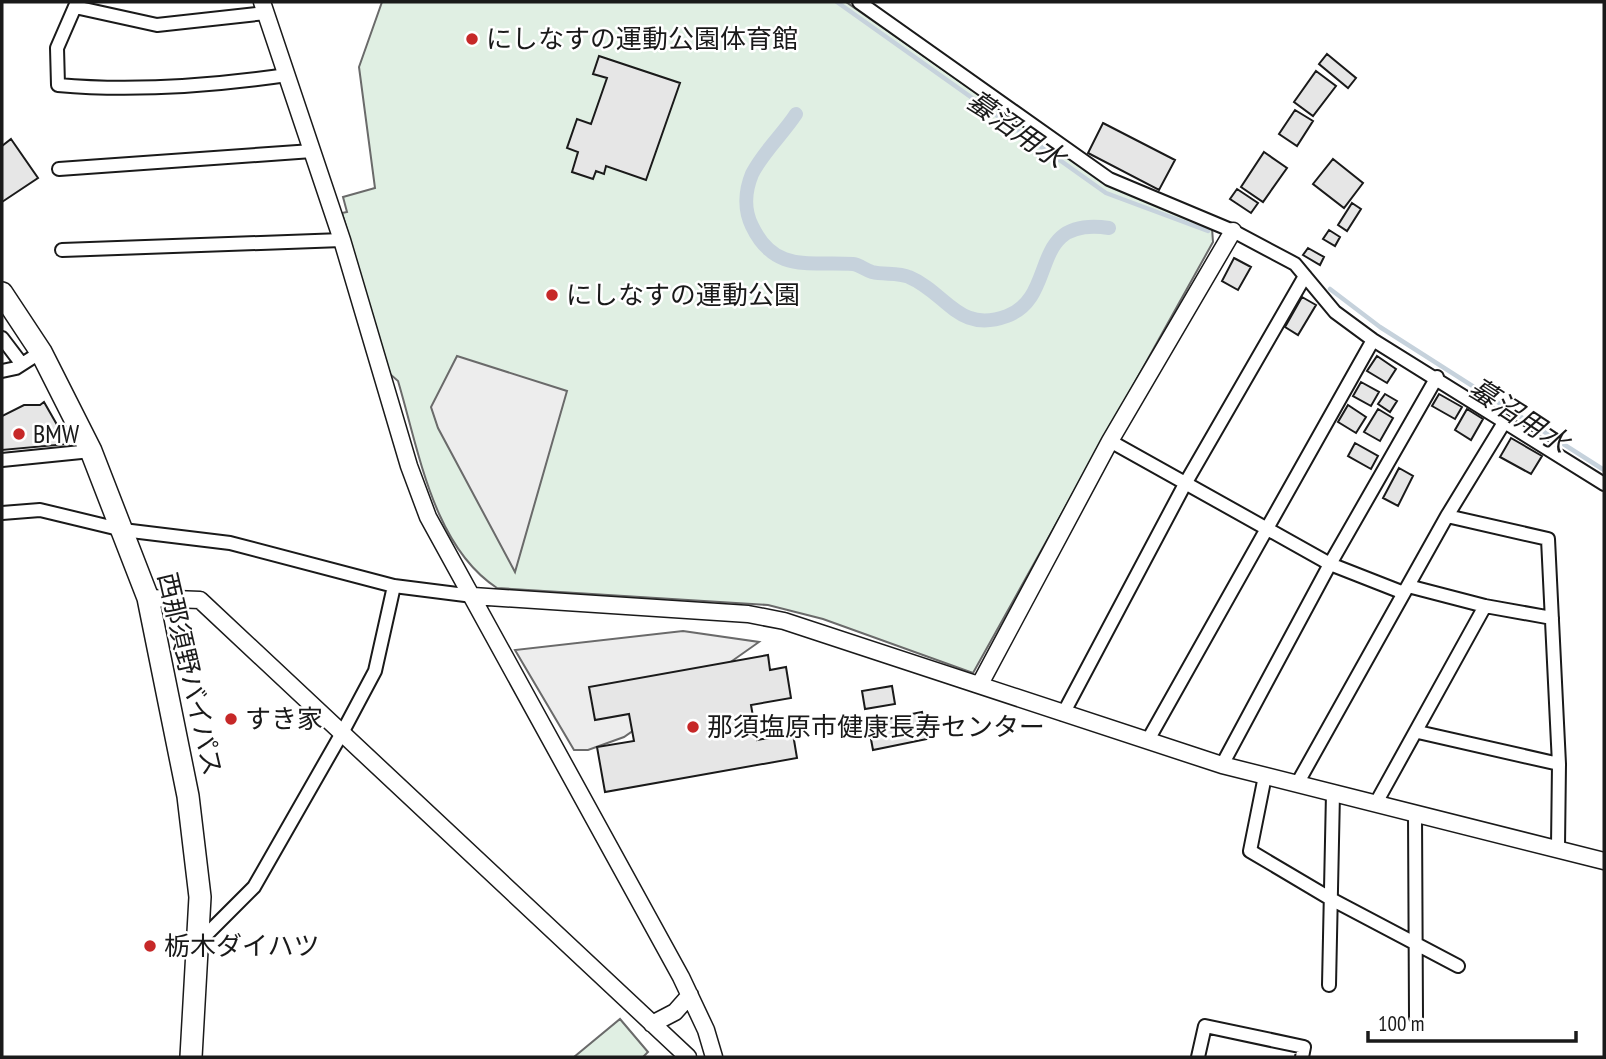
<svg xmlns="http://www.w3.org/2000/svg" width="1606" height="1059" font-family="'PT Sans Narrow','Noto Sans JP',sans-serif">
	<rect width="100%" height="100%" fill="#fff"/>
	<path fill="#e0efe3" stroke="#6a6a6a" stroke-width="2" d="M382 2H846L1107 184 1212 228 1213 242 973 673 823 619 768 605 497 588C433 546 419 451 398 381L390 374 342 213 347 212 343 197 375 188 359 67Z
		M620 1019 648 1052 643 1057H574Z"/>
	<path fill="#ededed" stroke="#6a6a6a" stroke-width="2" d="M457 356 567 391 515 572 438 428 431 407Z
		M683 631 759 642 624 737 588 750H574L515 650Z"/>
	<g fill="none" stroke-linecap="round" stroke-linejoin="round">
		<path stroke="#c6d2dc" stroke-width="4.5" d="M837 2 1106 193 1208 231
			M1330 289 1380 327 1604 470"/>
		<path stroke="#c6d2dc" stroke-width="14" d="M796 114C783 134 763 152 752 174 745 191 744 210 752 226 775 274 810 261 853 264 860 265 865 270 872 272 884 275 898 272 909 277 947 293 958 334 1007 316 1060 296 1026 216 1109 228"/>
	</g>
	<path fill="#e6e6e6" stroke="#1a1a1a" stroke-width="2" d="M1327 54 1356 78 1348 88 1319 64Z
		M599 56 680 83 646 180 606 166 604 174 596 171 593 179 572 172 578 152 567 148 577 119 591 124 607 78 593 74Z
		M1316 71 1336 86 1313 116 1294 102Z
		M1295 110 1313 121 1297 146 1279 134Z
		M1103 123 1175 160 1159 190 1088 153Z
		M11 139 38 178 2 202V146Z
		M1264 152 1287 168 1263 202 1241 187Z
		M1333 159 1363 183 1344 208 1313 184Z
		M1237 189 1258 203 1251 213 1230 199Z
		M1352 203 1361 209 1347 231 1338 225Z
		M1329 230 1340 237 1335 246 1323 239Z
		M1308 248 1324 257 1320 265 1303 255Z
		M1234 258 1251 267 1238 290 1222 281Z
		M1302 297 1316 305 1298 335 1285 327Z
		M1377 356 1396 369 1387 383 1367 371Z
		M1361 382 1379 392 1371 406 1353 396Z
		M1385 394 1397 401 1390 412 1378 404Z
		M1439 394 1462 407 1455 419 1432 406Z
		M44 402 68 444 2 450V416L24 405H40Z
		M1348 405 1366 417 1356 433 1338 422Z
		M1378 409 1393 418 1380 441 1364 432Z
		M1467 409 1483 419 1471 440 1455 430Z
		M1511 438 1542 456 1531 474 1500 457Z
		M1355 443 1378 456 1371 469 1348 456Z
		M1399 468 1413 476 1398 506 1383 498Z
		M768 655 770 670 786 667 791 698 751 705 757 740 793 734 797 758 605 792 597 747 634 741 629 714 595 720 589 687Z
		M892 686 895 704 865 709 862 691Z
		M922 712 927 739 873 750 868 723Z"/>
	<g fill="none" stroke-linecap="round" stroke-linejoin="round">
		<defs>
			<path id="minor" d="M77 2 57 48 58 85C135 92 211 86 287 75
				M859 2 1109 179 1233 231 1295 264 1335 312 1373 340 1604 484
				M75 7 157 25 266 13
				M59 169 312 151
				M62 250 342 240
				M2 338 21 363
				M2 371 16 368 41 352
				M1110 441 1330 564 1404 593
				M2 460 91 451
				M2 513 40 510 123 530 230 543 394 586 473 596
				M1447 516 1548 539 1559 764 1558 846
				M1408 586 1485 606 1552 618
				M1063 714 1185 484 1305 276
				M1418 732 1559 764
				M1148 740 1373 340
				M1222 765 1330 564 1437 377
				M1265 776 1250 851 1331 899 1458 966
				M1297 784 1447 516 1505 421
				M1376 803 1485 606
				M1415 813 1416 1017
				M199 942 254 887 342 733 375 671 394 586
				M1329 985 1333 793
				M1198 1057 1205 1026 1304 1047 1302 1057"/>
			<path id="tertiary" d="M262 2 342 240 409 466 428 517 681 977 706 1030 714 1057
				M473 596 748 614 784 621 1222 765 1604 861
				M148 598 200 600 688 1057
				M980 684 1110 441 1233 231
				M652 1024 675 1012 690 995"/>
			<path id="trunk" d="M2 293 41 352 91 451 148 598 188 796 200 897 191 1057"/>
		</defs>
		<use href="#minor" stroke="#1a1a1a" stroke-width="16"/>
		<use href="#tertiary" stroke="#1a1a1a" stroke-width="19"/>
		<use href="#trunk" stroke="#1a1a1a" stroke-width="24"/>
		<use href="#minor" stroke="#fff" stroke-width="12"/>
		<use href="#tertiary" stroke="#fff" stroke-width="16"/>
		<use href="#trunk" stroke="#fff" stroke-width="21"/>
	</g>
	<g fill="#c62828" stroke="#fff" stroke-width="2.5">
		<circle cx="472" cy="39" r="7"/>
		<circle cx="552" cy="295" r="7"/>
		<circle cx="19" cy="434" r="7"/>
		<circle cx="231" cy="719" r="7"/>
		<circle cx="693" cy="727" r="7"/>
		<circle cx="150" cy="946" r="7"/>
	</g>
	<g text-anchor="middle" stroke-width="5" stroke-linejoin="round" paint-order="stroke">
		<g font-size="26" fill="#1a1a1a" stroke="#fff" text-anchor="start">
			<text x="486" y="48">にしなすの運動公園体育館</text>
			<text x="566" y="304">にしなすの運動公園</text>
			<text x="33" y="443">BMW</text>
			<text x="245" y="728">すき家</text>
			<text x="707" y="736">那須塩原市健康長寿センター</text>
			<text x="164" y="955">栃木ダイハツ</text>
		</g>
		<g font-size="26" fill="#1a1a1a" stroke="#fff">
			<text transform="translate(190 674) rotate(77)" y="9">西那須野バイパス</text>
		</g>
		<g font-size="28" font-style="italic" fill="#1a1a1a" stroke="#fff">
			<text transform="translate(1016 129) rotate(35)" y="10">蟇沼用水</text>
			<text transform="translate(1519 415) rotate(33)" y="10">蟇沼用水</text>
		</g>
	</g>
	<rect width="1606" height="1059" fill="none" stroke="#1a1a1a" stroke-width="7"/>
	<path d="M1368 1031v10h208v-10" fill="none" stroke="#1a1a1a" stroke-width="3.5"/>
	<text x="1378" y="1031" font-size="21" fill="#1a1a1a" stroke="#ffffff" stroke-width="5" paint-order="stroke">100 m</text>
</svg>
